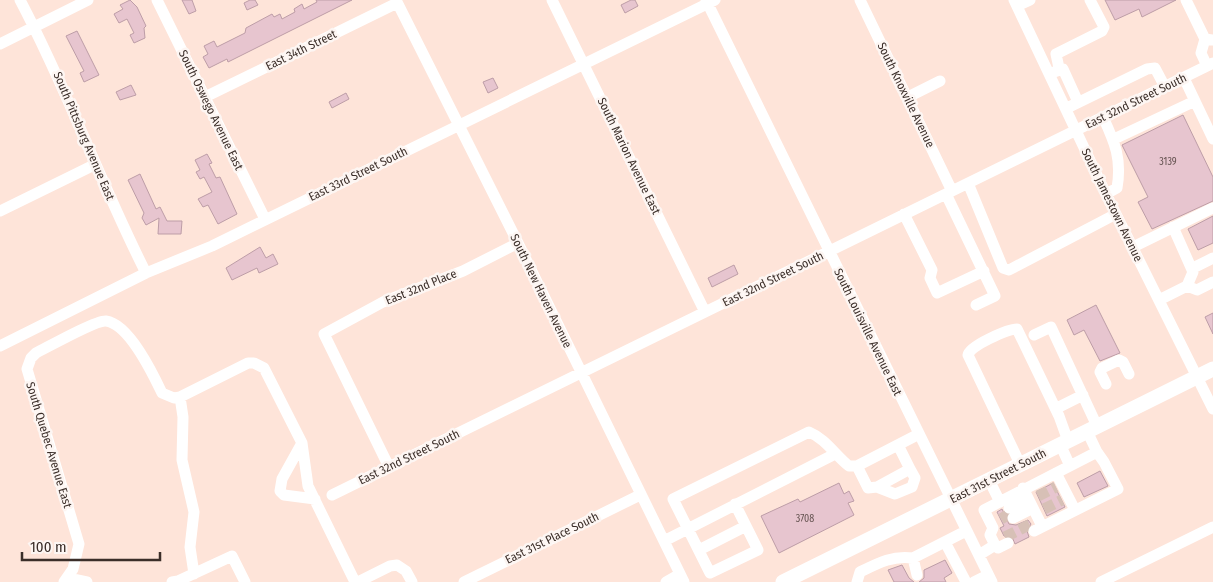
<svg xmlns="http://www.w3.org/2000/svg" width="1213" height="582" font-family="'Fira Sans Condensed',sans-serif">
	<rect width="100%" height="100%" fill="#fee4d9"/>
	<path fill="#e7c5cf" stroke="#bd9da7" d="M130 0 137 7 146 26 144 28 145 38 134 43 130 35 134 33 127 19 119 23 114 14 123 9 120 5Z
		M182 0H192L196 11 189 14Z
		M250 0H255L258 5 247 10 244 3Z
		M316 0H352L228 62 227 59 209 68 203 57 208 54 204 46 214 41 217 47 245 33 246 28 272 14 274 17 280 14 282 19 295 12 294 9 302 4 304 9 317 2Z
		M631 0H635L638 6 625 13 621 5Z
		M1105 0H1176L1142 17 1139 9 1115 20Z
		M77 31 99 75 84 82 80 73 84 71 66 36Z
		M493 78 498 88 488 93 483 82Z
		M131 85 136 95 120 100 116 92Z
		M346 93 349 99 332 108 329 102Z
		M1183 115 1213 177V201L1152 229 1138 202 1148 197 1122 145Z
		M207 154 212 163 209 164 216 178 220 177 237 214 218 224 208 205 203 207 198 199 212 192 204 177 200 179 196 172 200 170 195 160Z
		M140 174 156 209 160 207 167 221H182L181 234H158L159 218 146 225 142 218 144 213 128 180Z
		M1213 216V243L1198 250 1188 229Z
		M260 247 266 258 273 254 278 264 259 273 257 268 232 280 226 268Z
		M734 265 738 274 712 287 708 278Z
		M1096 305 1120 353 1100 361 1084 330 1074 335 1067 320Z
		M1213 313V334L1205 317Z
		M1100 471 1108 486 1084 497 1077 483Z
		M839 483 844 494 849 491 854 501 848 503 854 515 779 553 761 516 798 499 800 502Z
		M1053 483 1065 507 1047 516 1036 492Z
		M1002 509 1009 524 1016 525 1028 520 1031 524 1027 531 1029 537 1015 544 1012 537 1004 536 1000 528 1004 526 997 512Z
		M945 560 952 573 944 578 946 582H919L924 578V570Z
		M902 565 909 578 914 582H894L888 570Z"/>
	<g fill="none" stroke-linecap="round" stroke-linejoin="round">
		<path stroke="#d7c0b6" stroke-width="11" stroke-dasharray="11 5.5" stroke-linecap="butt" d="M1038 496 1056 487
			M1044 509 1062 500
			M1001 519 1011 513
			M1005 537 1031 524"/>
		<path stroke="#fff" stroke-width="11" d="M20 0C67 89 101 184 146 273
			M157 0 265 219
			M396 0 518 243 684 582
			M552 0 705 312
			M706 0 992 582
			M860 0 952 191
			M1014 0 1106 194 1213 409
			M1186 0 1205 39 1213 40
			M1017 6 1030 0
			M1205 39 1201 53 1207 66
			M0 44 88 0
			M1059 68 1056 54 1102 31 1104 27 1090 0
			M1054 72 1063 69 1078 102
			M1184 78 1213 139
			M205 97 397 3
			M908 97 940 81
			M1067 108 1147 69 1155 68 1165 87
			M1103 117C1115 143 1122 159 1117 188L1106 194
			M1114 139 1195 101
			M968 183 1003 268 1009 270 1116 214
			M946 194 995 296 976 305
			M0 211 94 165
			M904 214 932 270 930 278 937 293 984 271
			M1133 247 1213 208
			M1193 268 1213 258
			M1187 286 1197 290 1213 282
			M1159 300 1187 286 1193 272 1173 227
			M1034 335 1051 327 1097 426
			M0 346 146 273 212 246 715 0
			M1106 384 1100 372 1102 368 1119 360 1123 362 1129 374
			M180 397 183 417 182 460 194 512 190 547 194 574
			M1059 407 1083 395
			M302 443 282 479 280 491 284 495 315 499
			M1060 444 1070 466
			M1020 464 968 355C969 346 1008 329 1017 329L1059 416 1068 441
			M857 466 868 488 877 487 910 469 898 445
			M389 467 324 334 383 302 463 271 518 243
			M1056 473 1075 510
			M989 480 1000 502
			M877 487 895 494 912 487 915 478 910 469
			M1023 488 1042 526
			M332 495 1213 63
			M735 504 758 550 710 573 673 499 809 432C826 439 835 455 849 466H857L919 434
			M1009 508 1028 499
			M1013 518 1033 508
			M1034 531 1118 489 1104 462 1097 452
			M664 541 835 454
			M945 542 966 582
			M995 545 998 548 1008 543
			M699 550 746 526
			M979 555 995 545 990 535 993 528 984 510 1097 452 1087 431
			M913 558 966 531
			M68 578 87 582
			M64 582 73 569 79 544 27 369 31 358 36 353C48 347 96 320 106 321 129 324 153 374 162 393L174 398 180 397 248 363H254L264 368 302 443 308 486 355 582
			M172 582 178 581 232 556 245 582
			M358 582 390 566 397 565 406 571 412 582
			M464 582 640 495
			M666 582 680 574
			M857 582 860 572C878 563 893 555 913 558L917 575
			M974 582 988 575
			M1101 582 1213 527"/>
		<path stroke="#fff" stroke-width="15" d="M783 582 1213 369"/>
	</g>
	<g text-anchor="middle" stroke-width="5" stroke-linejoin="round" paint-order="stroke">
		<g font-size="10" fill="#665452">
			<text x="1168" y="165">3139</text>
			<text x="805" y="522">3708</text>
		</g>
		<g font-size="12" fill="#3b2e29" stroke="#fdf6f3">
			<text transform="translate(301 50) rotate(-26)" y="4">East 34th Street</text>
			<text transform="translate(906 95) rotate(64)" y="4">South Knoxville Avenue</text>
			<text transform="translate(1136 101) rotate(-26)" y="4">East 32nd Street South</text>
			<text transform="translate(211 110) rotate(64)" y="4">South Oswego Avenue East</text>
			<text transform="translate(84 136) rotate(67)" y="4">South Pittsburg Avenue East</text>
			<text transform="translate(629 156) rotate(64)" y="4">South Marion Avenue East</text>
			<text transform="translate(358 174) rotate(-26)" y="4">East 33rd Street South</text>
			<text transform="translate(1112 205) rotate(64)" y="4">South Jamestown Avenue</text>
			<text transform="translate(773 279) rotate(-26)" y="4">East 32nd Street South</text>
			<text transform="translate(421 287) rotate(-22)" y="4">East 32nd Place</text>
			<text transform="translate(541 291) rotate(64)" y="4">South New Haven Avenue</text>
			<text transform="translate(868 332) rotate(64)" y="4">South Louisville Avenue East</text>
			<text transform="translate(49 445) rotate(73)" y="4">South Quebec Avenue East</text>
			<text transform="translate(409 457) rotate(-26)" y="4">East 32nd Street South</text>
			<text transform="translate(998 476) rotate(-27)" y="4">East 31st Street South</text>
			<text transform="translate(552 538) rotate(-26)" y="4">East 31st Place South</text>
		</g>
	</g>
	<path d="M22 552v8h138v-8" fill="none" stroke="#3b2e29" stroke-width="2.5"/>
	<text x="30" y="552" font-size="15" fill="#3b2e29" stroke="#fdf6f3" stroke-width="4" paint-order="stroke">100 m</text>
</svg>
